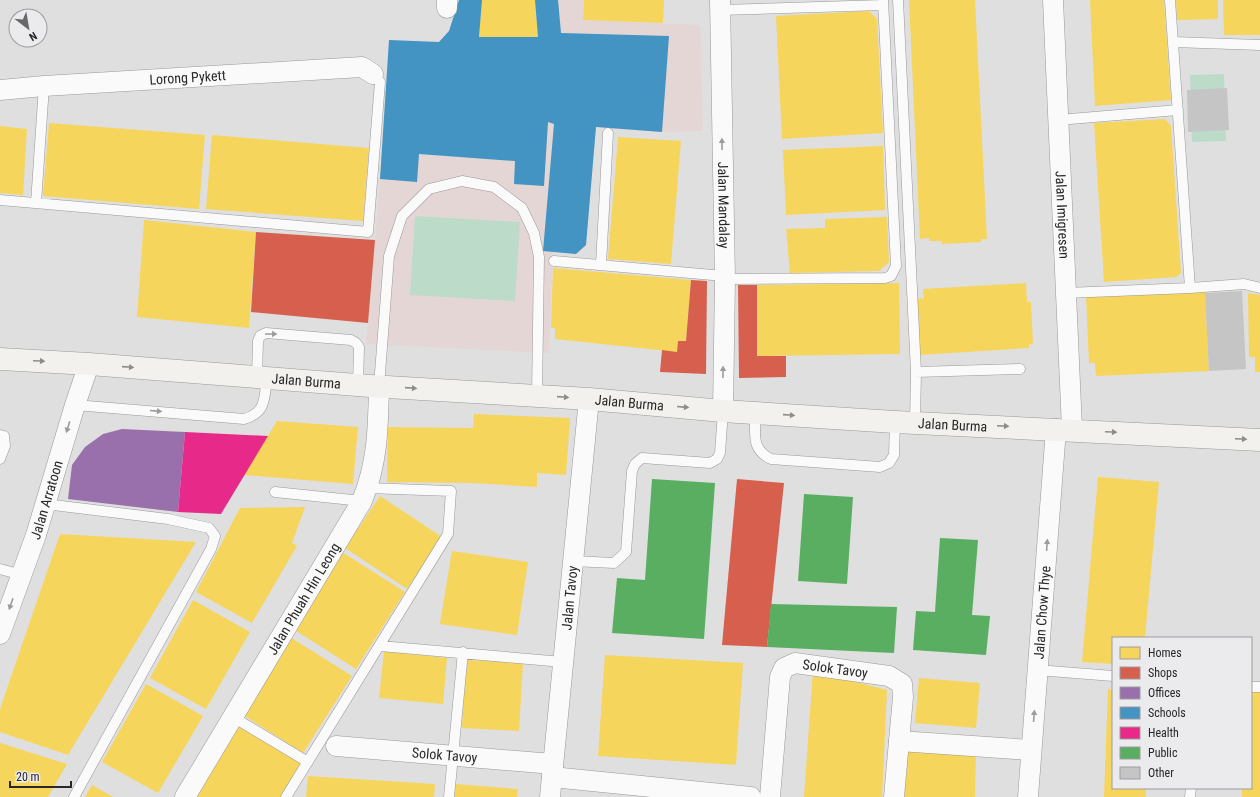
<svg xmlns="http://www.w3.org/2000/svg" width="1260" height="797" font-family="'Roboto Condensed',sans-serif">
	<rect width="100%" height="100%" fill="#dfdfe0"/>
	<path fill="#e4d6d4" d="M459 0H584L583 20 700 25 703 131 662 132 596 127 586 245 576 254 553 252 549 353 366 344 380 179 389 40 439 42 449 31Z"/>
	<path fill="#bcdbc9" d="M1224 74 1226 141 1192 142 1190 75Z
		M415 216 520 222 515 301 410 295Z"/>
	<path fill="#f6d55c" d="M482 0H535L538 37H479Z
		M584 0H664L663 23 583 20Z
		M909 0H975L987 239H981V242L942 244V241H929V238L920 239Z
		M1090 0H1164L1171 100 1095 106Z
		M1176 0H1218V19L1177 20Z
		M1223 0H1260V35H1224Z
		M869 11 877 19 883 133 782 139 776 16Z
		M1165 119 1171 126 1181 273 1176 277 1104 282 1094 123Z
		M49 123 205 135 199 209 43 196Z
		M0 126 27 129 23 195 0 193Z
		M212 135 369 148 363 221 206 209Z
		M618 137 681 141 671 264 608 259Z
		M883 146 885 210 786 215 783 150Z
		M887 217 889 262 879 271 790 273 786 229 825 228V219Z
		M144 220 256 232 249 328 137 317Z
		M553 268 691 280 686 341H678L677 352 555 339V328H551Z
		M899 283 900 354 757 356V285Z
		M1026 283 1027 302H1031L1033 344H1029V348L920 355V349H917L914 307H918V299L924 298 923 289Z
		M1200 291 1205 293 1209 371 1096 376 1095 363H1089L1086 296Z
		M1248 293 1260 295V372H1255V357H1249Z
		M474 414 570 418 566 475 537 473V487L472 483 387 482 388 427 473 428Z
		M277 421 358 427 353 484 244 475Z
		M1098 477 1159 482 1145 638H1113V664L1082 662Z
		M380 496 442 537 407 589 345 548Z
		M305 507 292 543 297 546 252 623 196 592 240 508Z
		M60 534 196 542 68 755 0 732V709Z
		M452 551 528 562 517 635 440 624Z
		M342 552 405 592 356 669 293 629Z
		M193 600 250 632 206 709 150 678Z
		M290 637 352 676 303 753 240 713Z
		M384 651 447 658 443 704 379 698Z
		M605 655 743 663 736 765 598 756Z
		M466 660 523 663 519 731 462 728Z
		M813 671 887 690 882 797H804Z
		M919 678 980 683 976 728 915 723Z
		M146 684 203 716 158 793 102 762Z
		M1108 689 1113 690V788H1146V797H1104Z
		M1251 690 1260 691V797H1242V788H1251Z
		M240 723 302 764 281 797H192Z
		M0 743 67 764 48 797H0Z
		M902 746 976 747 975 797H901Z
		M308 776 435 784 434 797H306Z
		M455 784 518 789 517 797H454Z
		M92 785 113 797H85Z"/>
	<path fill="#d6604d" d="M256 232 375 240 368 323 251 312Z
		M691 280 707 281 706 374 660 372 662 350 677 352 678 341H686Z
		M738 285H757V356H786V377L739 378Z
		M737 479 784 483 767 647 722 645Z"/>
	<path fill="#9970ab" d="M122 429 185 432 178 512 68 499 72 465 85 447 103 434Z"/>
	<path fill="#4393c3" d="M459 0H482L479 37H538L535 0H558L561 33 669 36 662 132 596 127 586 245 576 254 543 251 554 124 548 122 544 186 514 184 515 161 419 154 417 182 380 179 389 40 439 42 449 31Z"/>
	<path fill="#e7298a" d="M185 432 268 436 221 514 178 512Z"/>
	<path fill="#5aae61" d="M652 479 715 483 704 639 612 633 617 578 645 580Z
		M804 494 853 497 847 584 798 581Z
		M940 538 978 540 972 615 990 616 986 655 913 650 916 611 935 612Z
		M771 604 897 607 894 653 767 647Z"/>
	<path fill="#c5c5c5" d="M1227 88 1229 130 1188 132 1187 90Z
		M1242 291 1246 369 1209 371 1205 293Z"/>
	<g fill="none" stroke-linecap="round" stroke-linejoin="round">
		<defs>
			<path id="lane" d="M898 0 916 372 915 422
				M1170 0 1190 288
				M720 10 883 5
				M1173 42 1260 45
				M1058 120 1178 110
				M0 200 368 232 380 82 373 74
				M36 203 44 86
				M554 261 724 276
				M601 265 608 133
				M725 279 885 278 891 276 896 266 883 0
				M1066 293 1190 288 1244 284 1260 288
				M916 372 1020 369
				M257 377 258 341 260 336 266 333 351 340 356 343 359 347 358 385
				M379 386 389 256 402 216 429 189 462 181 494 187 522 208 534 233 539 257 537 395
				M75 405 244 419C267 412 264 398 267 377
				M755 413C756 433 750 449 771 459L880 467 889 463 894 455 895 422
				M0 435 4 436 5 446 0 459
				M275 492 362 501
				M45 504 168 519 209 528 215 536 211 549 74 797
				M573 561 614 563 626 552 632 471 635 464 642 458 710 463 717 459 720 453 723 411
				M0 569 22 575
				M380 646 563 662
				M1037 670 1113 676
				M1251 687H1260
				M233 717 308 762
				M286 797 448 534 451 491 367 488
				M449 797 463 652
				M1190 797 1191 788"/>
			<g id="street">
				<path id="s1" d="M720 0 725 279 723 411"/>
				<path id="s2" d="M1053 0 1072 429"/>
				<path d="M447 8V0"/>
				<path id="s3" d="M0 90 44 86 362 67 373 74"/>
				<path id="s4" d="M0 634 36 535 75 405 89 364"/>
				<path d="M899 741 1031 750"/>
				<path id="s5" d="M336 746 553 764"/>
				<path d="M552 777 751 797"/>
				<path id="s6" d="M185 797 362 501C378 462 378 428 379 386"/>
				<path id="s7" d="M550 797 589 399"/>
				<path id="s8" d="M770 797 780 677 784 668 795 663 889 676 902 684 903 697 894 797"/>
				<path id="s9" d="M1028 797 1056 429"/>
			</g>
			<g id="secondary">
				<path id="s10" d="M0 359 89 364 370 386 589 399 723 411 895 422 1260 440"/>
			</g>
		</defs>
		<use href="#lane" stroke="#989898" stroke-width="11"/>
		<use href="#street" stroke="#989898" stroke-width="21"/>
		<use href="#secondary" stroke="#989898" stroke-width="23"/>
		<use href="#lane" stroke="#fafafa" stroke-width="10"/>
		<use href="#street" stroke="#fafafa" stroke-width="20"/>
		<use href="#secondary" stroke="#f3f1ed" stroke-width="22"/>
	</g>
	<defs><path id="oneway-solid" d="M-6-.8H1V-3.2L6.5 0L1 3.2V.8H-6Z"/></defs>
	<g fill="#9c9c9c">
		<use href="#oneway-solid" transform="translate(722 144) rotate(-91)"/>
		<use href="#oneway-solid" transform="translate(271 334)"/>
		<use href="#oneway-solid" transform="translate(723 372) rotate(-89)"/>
		<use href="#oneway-solid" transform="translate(156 411) rotate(5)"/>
		<use href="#oneway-solid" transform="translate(68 427) rotate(107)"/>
		<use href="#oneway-solid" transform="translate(1047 545) rotate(-86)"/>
		<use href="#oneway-solid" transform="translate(11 604) rotate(109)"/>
		<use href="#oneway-solid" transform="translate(1034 716) rotate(-86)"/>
	</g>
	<g fill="#8e8c8b">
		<use href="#oneway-solid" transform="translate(39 361) rotate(3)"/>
		<use href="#oneway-solid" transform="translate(128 367) rotate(4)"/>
		<use href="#oneway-solid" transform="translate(411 388) rotate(4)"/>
		<use href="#oneway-solid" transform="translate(563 397) rotate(4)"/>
		<use href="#oneway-solid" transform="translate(683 407) rotate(5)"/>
		<use href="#oneway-solid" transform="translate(789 415) rotate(4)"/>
		<use href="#oneway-solid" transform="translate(1003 426) rotate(2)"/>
		<use href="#oneway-solid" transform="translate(1111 432) rotate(3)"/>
		<use href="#oneway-solid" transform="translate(1241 439) rotate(3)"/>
	</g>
	<g text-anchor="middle" stroke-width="4" stroke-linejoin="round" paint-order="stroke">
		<g font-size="14" fill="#282829" stroke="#ebebee">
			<text dy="5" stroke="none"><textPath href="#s3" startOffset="188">Lorong Pykett</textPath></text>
			<text dy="5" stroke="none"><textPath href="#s1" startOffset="205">Jalan Mandalay</textPath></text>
			<text dy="5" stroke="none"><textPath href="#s2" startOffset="215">Jalan Imigresen</textPath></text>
			<text dy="5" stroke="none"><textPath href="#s10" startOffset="307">Jalan Burma</textPath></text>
			<text dy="5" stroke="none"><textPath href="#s10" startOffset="631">Jalan Burma</textPath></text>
			<text dy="5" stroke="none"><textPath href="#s10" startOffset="955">Jalan Burma</textPath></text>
			<text dy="5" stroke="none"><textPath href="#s4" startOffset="142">Jalan Arratoon</textPath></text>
			<text dy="5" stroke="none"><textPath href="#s7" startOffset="200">Jalan Tavoy</textPath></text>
			<text dy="5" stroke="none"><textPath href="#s6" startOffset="231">Jalan Phuah Hin Leong</textPath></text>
			<text dy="5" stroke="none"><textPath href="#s9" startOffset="185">Jalan Chow Thye</textPath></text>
			<text dy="5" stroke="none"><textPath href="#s8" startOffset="183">Solok Tavoy</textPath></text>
			<text dy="5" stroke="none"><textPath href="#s5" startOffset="109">Solok Tavoy</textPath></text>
		</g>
	</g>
	<rect x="1112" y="637" width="140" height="152" fill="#ebebee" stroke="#9d9d9f"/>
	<rect x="1120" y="647" width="20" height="12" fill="#f6d55c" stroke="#9d9d9f"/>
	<text x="1148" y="657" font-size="12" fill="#282829">Homes</text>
	<rect x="1120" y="667" width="20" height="12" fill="#d6604d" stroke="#9d9d9f"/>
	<text x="1148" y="677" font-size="12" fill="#282829">Shops</text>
	<rect x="1120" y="687" width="20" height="12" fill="#9970ab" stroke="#9d9d9f"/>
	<text x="1148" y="697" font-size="12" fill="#282829">Offices</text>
	<rect x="1120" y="707" width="20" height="12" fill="#4393c3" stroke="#9d9d9f"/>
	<text x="1148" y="717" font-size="12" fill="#282829">Schools</text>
	<rect x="1120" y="727" width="20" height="12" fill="#e7298a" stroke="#9d9d9f"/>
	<text x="1148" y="737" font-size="12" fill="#282829">Health</text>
	<rect x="1120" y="747" width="20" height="12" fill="#5aae61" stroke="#9d9d9f"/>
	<text x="1148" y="757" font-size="12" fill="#282829">Public</text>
	<rect x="1120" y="767" width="20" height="12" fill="#c5c5c5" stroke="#9d9d9f"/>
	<text x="1148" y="777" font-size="12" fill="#282829">Other</text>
	<g transform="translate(28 28) rotate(149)"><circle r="19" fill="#ebebee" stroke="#9d9d9f"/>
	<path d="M0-3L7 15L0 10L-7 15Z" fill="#686869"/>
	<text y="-6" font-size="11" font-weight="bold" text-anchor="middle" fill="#282829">N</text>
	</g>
	<path d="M10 781v6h61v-6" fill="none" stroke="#282829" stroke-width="2"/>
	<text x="16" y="781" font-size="12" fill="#282829" stroke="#ebebee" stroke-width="3" paint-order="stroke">20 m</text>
</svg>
